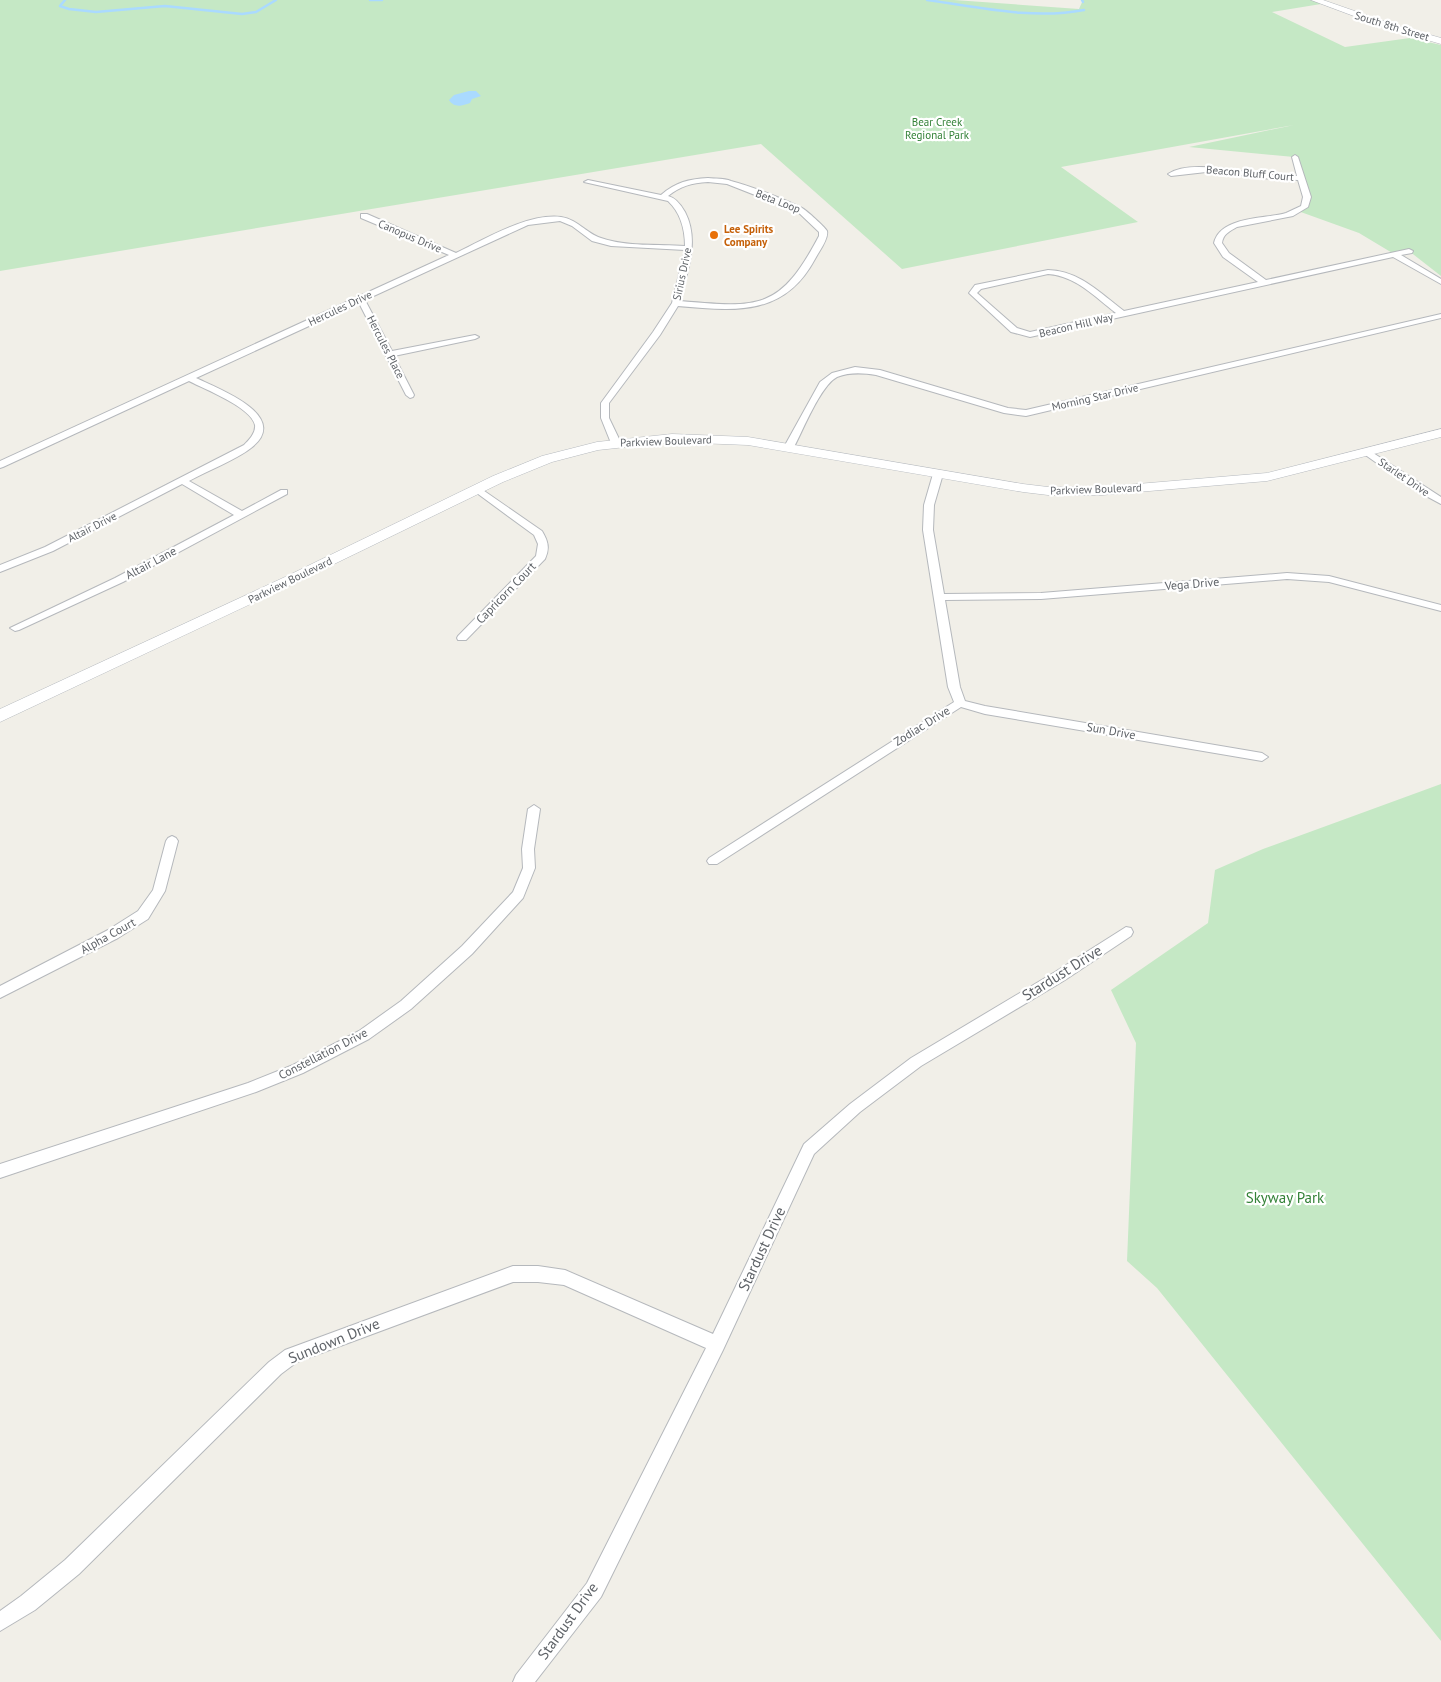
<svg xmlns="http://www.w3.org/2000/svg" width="1441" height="1682" font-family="'PT Sans',sans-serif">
	<rect width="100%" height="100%" fill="#f1efe8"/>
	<path fill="#c5e8c5" d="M0 0H954L1079 9 1083 0H1312L1321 4 1272 12 1345 47 1410 38 1441 45V276L1409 251 1394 254 1359 233 1298 211 1307 202 1294 157 1189 147 1294 125 1061 167 1138 222 902 269 761 144 0 271Z
		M1441 784V1641L1157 1288 1127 1261 1136 1043 1111 990 1208 923 1215 870 1263 849Z"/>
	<path fill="#aadaff" d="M469 91H476L481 96 472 99 470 103C462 106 454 108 449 100L454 95Z"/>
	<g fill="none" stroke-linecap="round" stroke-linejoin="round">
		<path stroke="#aadaff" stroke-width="2.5" d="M65 0 60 6 69 9 96 12 165 6 242 14 256 12 276 0
			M370 0H382
			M927 0C978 7 1032 20 1084 10
			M1082 0 1083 2"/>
		<defs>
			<path id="street" d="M1295 155 1298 157 1311 197 1308 207 1293 216 1237 227C1230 231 1223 234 1222 243L1229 253 1266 280 1409 249 1413 251 1412 253 1401 255 1441 279V284L1393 257 1030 337 1011 332 969 293 975 285 1048 270C1080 271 1100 293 1124 311L1258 282 1223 257 1214 243C1220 216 1265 219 1286 213 1291 211 1296 208 1301 206L1303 197 1298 180 1260 178 1215 171 1171 176 1168 174C1189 160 1234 171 1259 174 1271 175 1284 175 1297 176L1292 157ZM1048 274C1076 276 1095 297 1116 313L1030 332 1017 328 977 293 981 289Z
				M708 178C715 179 724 178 731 181 750 186 784 199 802 208 806 210 825 227 827 231 829 239 818 253 815 259 784 317 735 311 678 306L660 335 609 403V418L621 443 619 445 616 446 611 443 601 418V403L653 332 672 303 685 250 611 246 592 241 572 226 560 221 528 225 365 300 392 351 475 335 479 337 475 339 394 356 414 395 413 397 410 398 406 395 359 303 196 378C219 389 292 416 251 448 236 460 207 471 189 481L242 511 281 490H287V494L123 582 19 630 15 631 10 628 115 578 234 515 182 484 53 551 0 572V565L45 547 244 445C249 440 256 433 255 425 251 407 204 389 189 381L3 467 0 468V461L449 255 361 218V214H367L456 253C485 239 528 213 561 217 577 219 586 233 601 238 627 247 658 244 685 246 685 229 680 212 668 201L584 182 588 180 661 195C676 182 689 179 708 178ZM708 182 727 184 798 212 819 232V236C780 310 760 308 680 301 687 272 700 241 685 212 681 205 676 198 668 196 681 186 691 183 708 182Z
				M1441 314V318L1026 416 1004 413 876 375C863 373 850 372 837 377 821 385 803 430 794 447L789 450 784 447 820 382 832 373 855 367 880 370 1008 408 1026 410Z
				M1367 449 1441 497V504L1415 490 1364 454V450Z
				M938 471 943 474 934 505 933 530 944 594 1041 593 1287 573 1329 576 1441 605V611L1329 582 1287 579 1041 599 945 600 960 687 965 701 985 706 1262 753 1268 757 1262 761 985 714 961 707 717 864H709L707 861 709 858 954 702 948 687 923 530 924 505 933 474Z
				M477 486 542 531C548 541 550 548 545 559L466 640H458L457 638 458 636 536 556 538 544 534 535 474 491V487Z
				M534 805 540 809 534 849 535 868 523 898 472 954 411 1009 369 1039 303 1073 256 1092 0 1178V1164L248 1083 293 1065 359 1031 401 1001 462 946 513 892 523 868 522 849 528 809Z
				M172 836 176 838 178 841 165 891 148 919 118 938 0 998V986L108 930 138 911 153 890 166 841 168 838Z
				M1126 927 1131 928 1133 932 1131 936 1065 980 921 1066 860 1112 814 1154 723 1350 601 1597 535 1682H513L516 1675 587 1583 706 1348 564 1285 538 1282H513L297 1362 281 1374 79 1574 35 1610 0 1631V1611L21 1596 65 1560 269 1362 285 1350 513 1266H538L565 1270 713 1334 804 1144 850 1104 911 1058 1055 972Z"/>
			<path id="secondary" d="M1311 0H1323L1392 24 1441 38V44L1386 28Z
				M1441 429V437L1267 481 1102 495H1048L1023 492 748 445 672 442 598 450 552 462 503 482 295 583 0 722V709L285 577 493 476 542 456 597 442 672 434 748 437 1023 484 1048 487H1102L1267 473Z"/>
		</defs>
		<use href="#street" stroke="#b5b8bc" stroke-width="2"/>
		<use href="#secondary" stroke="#b6babf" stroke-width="1"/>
		<use href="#street" fill="#fff" fill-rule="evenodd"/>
		<use href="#secondary" fill="#fff" fill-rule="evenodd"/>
	</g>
	<circle fill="#e8710a" stroke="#fff" stroke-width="2" cx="714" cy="235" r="5"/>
	<g text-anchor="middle" stroke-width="4.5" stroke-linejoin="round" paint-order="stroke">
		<g font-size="11" fill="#5f6368" stroke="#fff">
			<text transform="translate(1392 26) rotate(17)" y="4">South 8th Street</text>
			<text transform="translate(1250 173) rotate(5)" y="4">Beacon Bluff Court</text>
			<text transform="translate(778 201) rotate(21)" y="4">Beta Loop</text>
			<text transform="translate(410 236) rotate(23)" y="4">Canopus Drive</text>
			<text transform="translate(682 274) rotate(-78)" y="4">Sirius Drive</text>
			<text transform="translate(340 308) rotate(-25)" y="4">Hercules Drive</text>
			<text transform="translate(1076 325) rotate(-13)" y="4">Beacon Hill Way</text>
			<text transform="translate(386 347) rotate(63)" y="4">Hercules Place</text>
			<text transform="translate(1095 397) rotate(-13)" y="4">Morning Star Drive</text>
			<text transform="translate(666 441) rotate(-2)" y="4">Parkview Boulevard</text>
			<text transform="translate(1404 477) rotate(34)" y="4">Starlet Drive</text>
			<text transform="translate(1096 489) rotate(-2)" y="4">Parkview Boulevard</text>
			<text transform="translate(92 527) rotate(-27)" y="4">Altair Drive</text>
			<text transform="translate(290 580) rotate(-26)" y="4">Parkview Boulevard</text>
		</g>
		<g font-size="11" fill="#348238" stroke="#fff">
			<text x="937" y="126">Bear Creek<tspan x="937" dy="13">Regional Park</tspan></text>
		</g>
		<g font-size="11" font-weight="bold" fill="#c56008" stroke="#fff" text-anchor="start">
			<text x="724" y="233">Lee Spirits<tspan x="724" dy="13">Company</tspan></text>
		</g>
		<g font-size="12" fill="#5f6368" stroke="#fff">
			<text transform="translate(151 563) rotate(-28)" y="4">Altair Lane</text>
			<text transform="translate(1192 584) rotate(-5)" y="4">Vega Drive</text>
			<text transform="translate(506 593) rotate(-46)" y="4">Capricorn Court</text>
			<text transform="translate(922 726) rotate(-32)" y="4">Zodiac Drive</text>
			<text transform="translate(1111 731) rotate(10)" y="4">Sun Drive</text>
			<text transform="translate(108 936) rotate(-29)" y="4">Alpha Court</text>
			<text transform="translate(323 1054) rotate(-27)" y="4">Constellation Drive</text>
		</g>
		<g font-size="15" fill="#5f6368" stroke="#fff">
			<text transform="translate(1062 973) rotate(-32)" y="5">Stardust Drive</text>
			<text transform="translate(762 1249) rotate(-65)" y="5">Stardust Drive</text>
			<text transform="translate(334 1341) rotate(-22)" y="5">Sundown Drive</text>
			<text transform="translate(568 1621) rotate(-54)" y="5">Stardust Drive</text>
		</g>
		<g font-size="15" fill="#348238" stroke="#fff">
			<text x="1285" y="1203">Skyway Park</text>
		</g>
	</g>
</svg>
